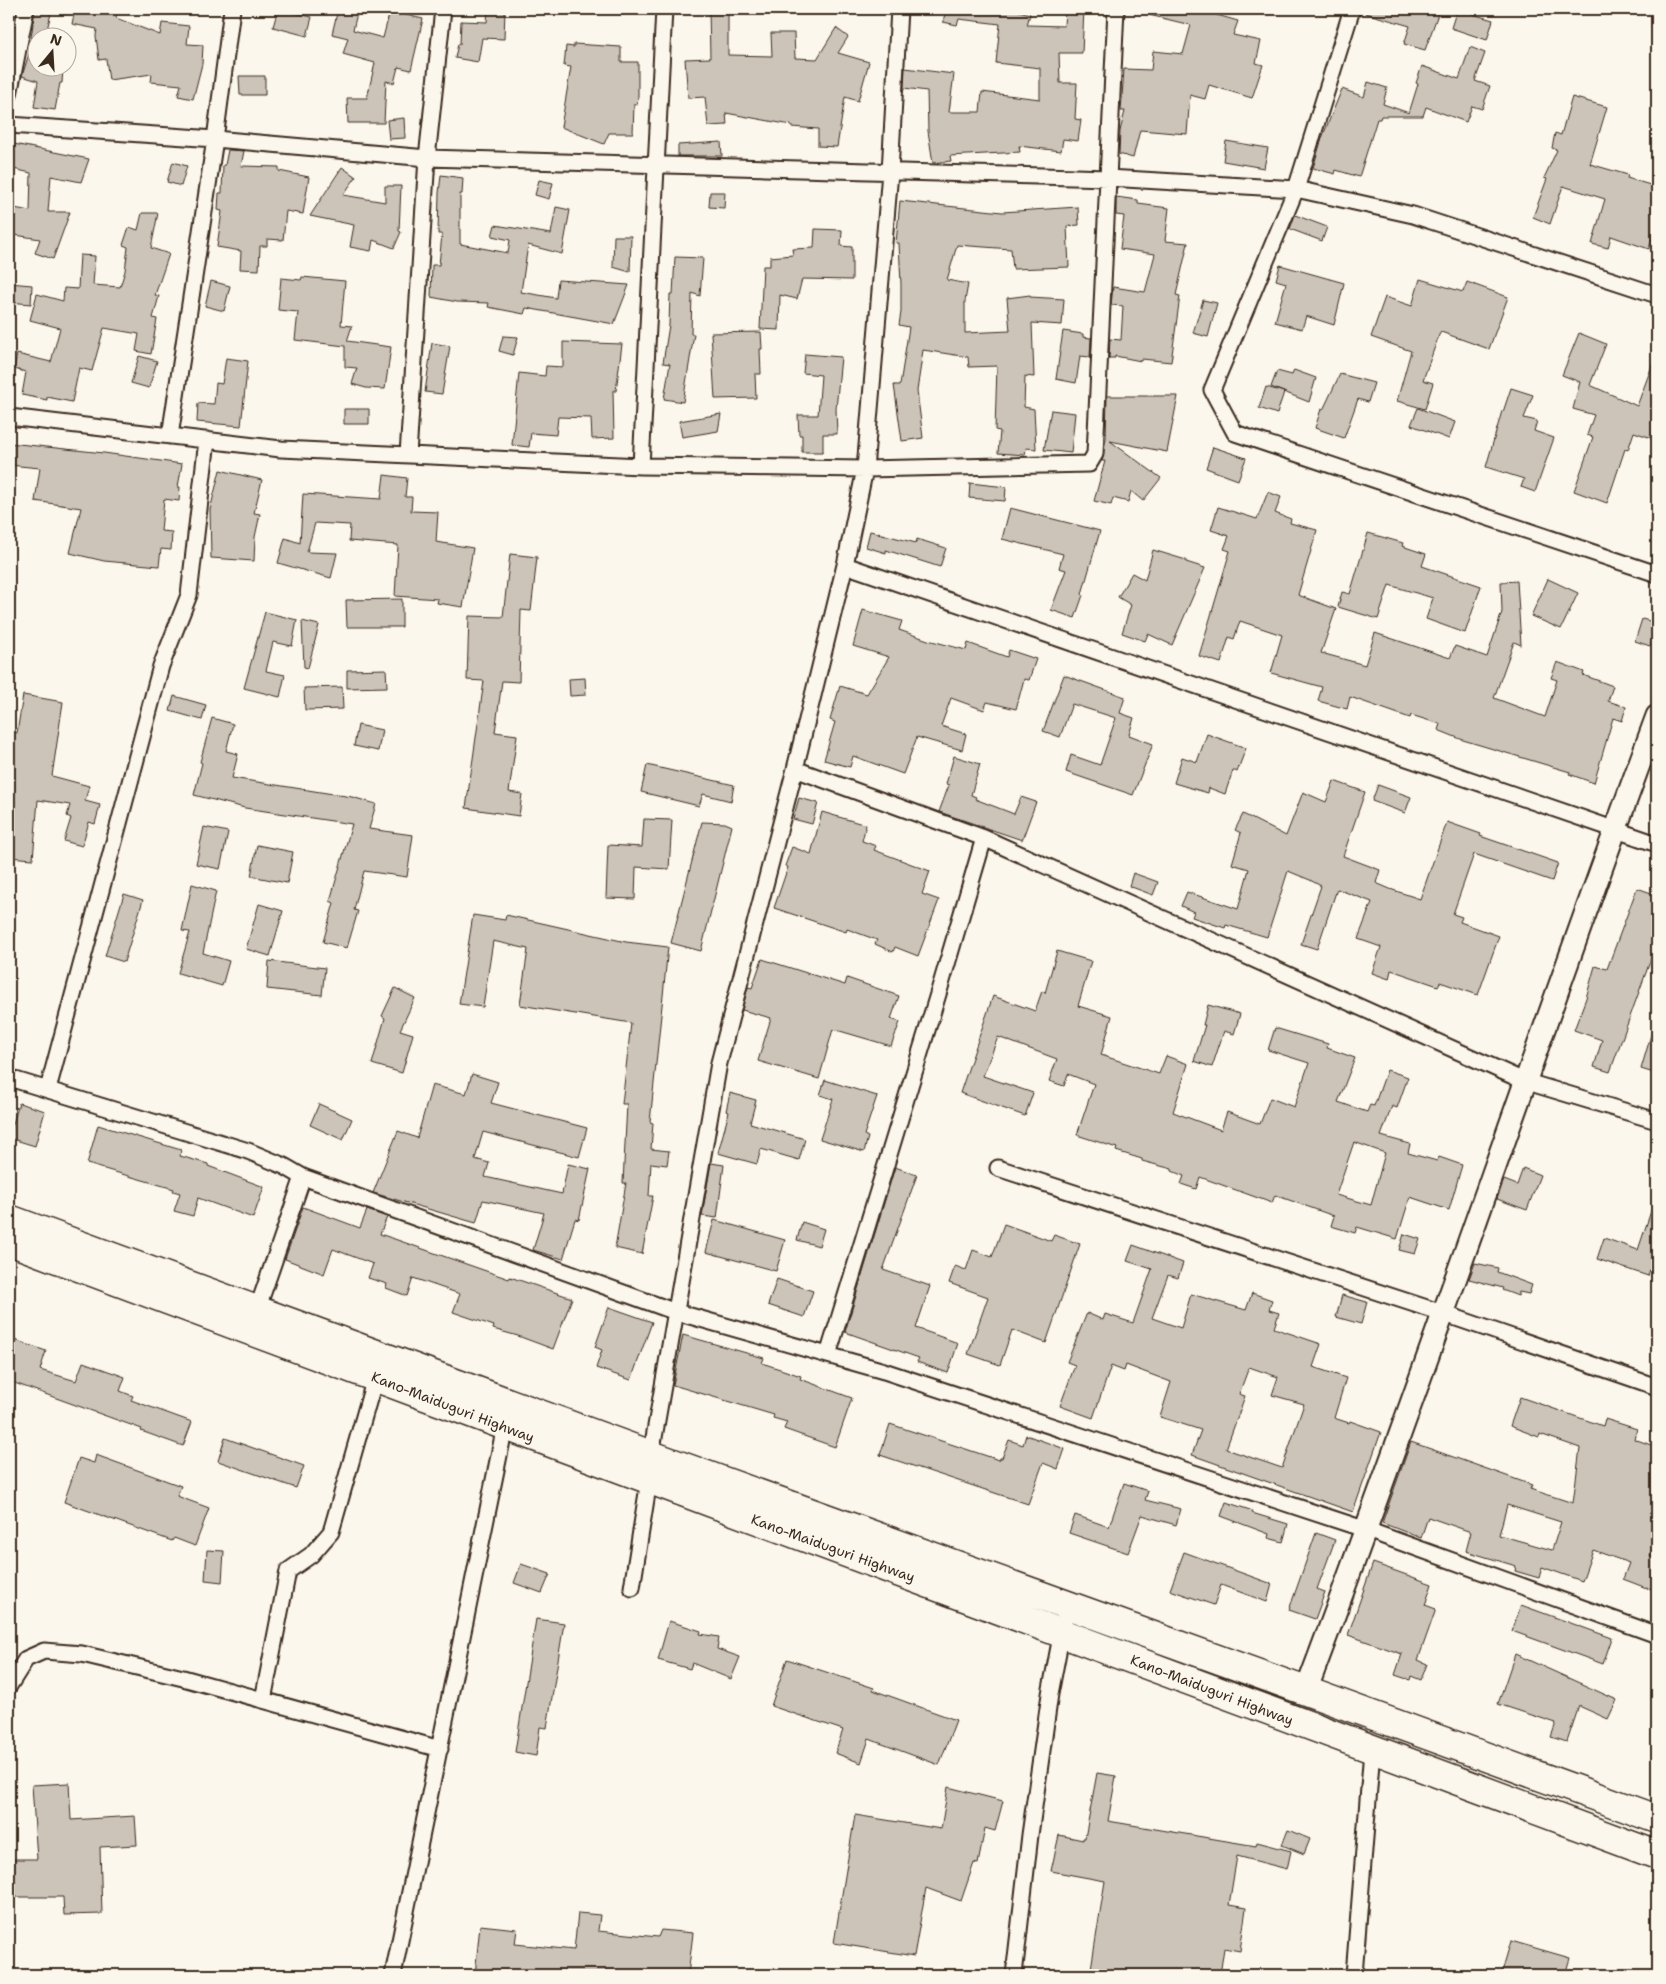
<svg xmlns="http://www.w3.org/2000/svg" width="1666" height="1984" font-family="'Shantell Sans',sans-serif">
	<rect width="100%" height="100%" fill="#fbf7ec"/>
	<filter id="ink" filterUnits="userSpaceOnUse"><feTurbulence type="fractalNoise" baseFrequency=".02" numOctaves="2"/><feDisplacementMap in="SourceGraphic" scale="10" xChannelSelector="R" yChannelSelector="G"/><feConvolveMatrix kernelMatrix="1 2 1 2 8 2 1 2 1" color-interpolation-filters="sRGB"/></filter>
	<g filter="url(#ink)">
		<path fill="#ccc4b9" stroke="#3b2a1e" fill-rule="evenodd" d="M35 9H52L45 38H38V68H63L62 83H60L55 110 34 107 38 81 22 76 34 38H31Z
			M75 9 117 10 116 18 160 35 162 23 189 26 187 44 203 45 202 64 193 99 178 96 181 85 151 82 152 74 109 80 106 59 99 60 96 36 97 29 72 24Z
			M278 9 312 17 307 36 273 27Z
			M338 9H358L353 30 383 38 390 11 423 19 411 70 398 67 394 83 386 81 384 123H348L347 98H367L375 63 343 54 348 38 332 34Z
			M488 9H505L504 39 482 38 478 62 455 58 458 44H460L461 21 487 22Z
			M709 9H728V55L772 56 771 33H794L795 58 817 59 836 28 848 37 838 53 869 62 858 101 845 97 837 147 818 146V129L791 127V125L726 113 727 125 708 126 705 97 688 98 685 59 710 58Z
			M946 9H1012L1030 14 1027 25 1064 26 1065 9H1084L1082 53H1059L1060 83H1077L1075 119 1081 120 1078 141 1063 139 1061 151 1019 146 1020 152 950 156 951 161 933 163 928 131 927 91 904 88 905 68 954 74 949 112H980L982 92 1040 99V68L996 63 1000 24 959 19 957 25 943 22Z
			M1149 9H1196L1238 21 1233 35 1261 41 1256 63 1263 65 1252 98 1209 85 1205 99 1190 95 1187 134 1140 130 1133 158 1119 154 1120 131 1125 111H1121L1124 69 1151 70 1153 51 1183 54 1191 25 1149 15Z
			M1365 9H1425L1438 14 1425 50 1404 44 1410 26 1365 13Z
			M1457 9H1474L1472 14 1493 20 1487 40 1451 28Z
			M574 44 621 47V62H638V96L637 105 634 104 633 133H609L604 144 561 127 571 67 564 66 566 46 574 47Z
			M1470 47 1485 53 1475 81 1490 86 1482 109 1472 106 1466 122 1426 107 1423 116H1381L1380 119H1377L1359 177 1336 170 1335 174 1313 168 1322 138 1342 89 1364 97 1368 82 1387 88 1383 104 1409 113 1418 84 1416 83 1422 66 1459 79Z
			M239 76H265V95H240Z
			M1572 97 1607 107 1590 164 1628 175 1627 178 1657 187V222L1649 249 1611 236 1608 248 1592 244 1605 199 1563 186 1550 224 1533 217 1547 179 1544 178 1557 150 1552 148 1555 133 1561 135Z
			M404 118 405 138 389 139 387 120Z
			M1226 141 1268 148 1264 168 1223 161Z
			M721 142 722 156H678V145Z
			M9 143 89 159 81 182 51 176 48 212H70L53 259 35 253 40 239 9 234V207L30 211 31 173 9 168Z
			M228 150 244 151 241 166 279 167V171L309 177 303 214 286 211 283 240 267 239V246H260L259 270 240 269 241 251 217 247 222 211 218 210 219 193H222L223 165H225Z
			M173 162 187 166 181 186 167 182Z
			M342 167 356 177 343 195 385 202V186H401L399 231 401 232 394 248 373 240 371 251 350 247 354 225 310 216Z
			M441 175 463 178 462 194H460V244L508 253 510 240 492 236 495 225 551 234 556 207 570 210 562 254 528 245 521 292 556 298 558 280 629 285 614 324 526 308 524 314 488 307 489 303 457 302 431 297 432 265H439L442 234H438L439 193Z
			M539 180 553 183 549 199 535 195Z
			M710 192H725L724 208 709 207Z
			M1116 197 1138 200V204L1169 208 1165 241 1188 243 1176 295 1180 296 1171 362 1142 359 1141 361 1115 356V358H1109L1110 339 1121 340 1123 306 1111 305 1113 287 1145 292 1155 254 1120 249 1124 216 1116 215Z
			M900 201 1002 212 1078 207 1079 225 1067 226 1069 267 1013 269 1011 249 957 245 947 280 968 284 965 301V333L1010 331 1007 298 1030 295V297L1064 299 1062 325 1032 323 1034 377 1025 376 1024 407 1034 409 1036 449 1026 448 1025 455 998 453 1000 431 995 430 997 366 969 367 968 357 923 350 917 391 923 438 902 441 894 385H900L909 327 899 325 901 312V284L899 243H896Z
			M142 213H158L151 248 169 254 155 295 159 296 153 318 157 319 151 354 136 351 139 334 104 328 92 371 79 368 72 402 47 397V400L22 395 26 372 14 369 17 354 51 362 60 328 30 320 37 294 63 301 64 288 78 289 80 255 95 256 93 285 120 287 125 271 128 247 123 245 129 227 138 230Z
			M1295 215 1327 227 1322 241 1290 229Z
			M815 229 842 230 841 246 852 247V280L802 279 797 299 780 295 779 330 760 329 763 266H770V257L793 255 792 249 814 248Z
			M614 236H631L630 272 613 267Z
			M675 257 703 258 700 296 692 293 691 334H694L683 402 664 399 670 364 663 363 669 325 670 294H673Z
			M1280 265 1344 283 1334 325 1306 316 1302 329 1275 322 1286 283 1276 280Z
			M302 277 345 281 341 325 352 326 347 341 391 347 385 389 366 388 352 384 357 368 345 367V346L295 340 298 312 278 310 281 278 301 280Z
			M1420 279 1463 292 1467 282 1508 297 1489 349 1441 332 1439 335 1423 380 1433 383 1425 409 1397 401 1411 351 1371 337 1385 297 1412 306Z
			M211 281 230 286 224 311 205 306Z
			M9 283 32 285 31 304 9 302Z
			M1203 300 1217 303 1208 337 1193 333Z
			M1063 331 1083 334V337L1091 338 1090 357 1080 356 1076 383 1056 379Z
			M761 332 762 349H760L761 374H755L756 398 715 399 711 333Z
			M1579 333 1606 344 1590 385 1637 406 1656 355H1657V440L1634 432 1628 450 1625 449 1607 503 1574 491 1593 437 1587 435 1594 415 1573 409 1580 382 1562 375Z
			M503 336 518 337 513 355 499 351Z
			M563 342 622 344 616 391H613L614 438 592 439 591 418 558 417 556 435 531 433 529 447 512 445 519 373 545 376 546 366 563 367Z
			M432 343 450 346 442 394 425 392Z
			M805 354 841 357 836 409 837 434H823V452H802V435H799L798 415H818L821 375 803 373Z
			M139 356 157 361 149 388 131 383Z
			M226 358 248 361 241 426 197 422 198 403 214 404 216 383 222 384Z
			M1294 370 1316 378 1309 402 1271 387 1277 371 1292 375Z
			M1340 374 1374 383 1368 402 1358 399 1344 438 1315 428 1321 409 1323 410Z
			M1266 387 1284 392 1277 414 1259 408Z
			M1511 388 1533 395 1524 418 1537 421 1534 431 1554 438 1535 492 1521 487 1524 479 1486 467 1502 411 1503 412Z
			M1107 396H1178L1167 452 1110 441 1161 478 1143 501 1131 491 1128 502 1113 498 1111 505 1094 501 1105 461H1102L1106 438Z
			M1418 408 1455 422 1449 439 1411 425Z
			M344 409H369V424H344Z
			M1051 410 1075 413 1071 453 1044 450Z
			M721 414 718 431 682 437 679 421Z
			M9 443 104 453 182 464 178 487H180L179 501 164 499 161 531 172 532 171 550 161 549 159 566 104 561 70 553 81 508 35 501 40 468 9 465Z
			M1213 447 1246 458 1238 480 1206 468Z
			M220 470 262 480 254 513 260 514 255 537 254 561 211 558 210 510Z
			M384 475 407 478 405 497H412L411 511 438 512 436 542 473 548 463 607 437 603 438 599 395 596 398 545 349 541 350 525 315 523 307 552 337 553 331 578 278 563 285 538 300 543 303 494 381 499Z
			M970 483 1006 487 1005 501 969 498Z
			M1268 492 1281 497 1275 513 1291 519 1290 523 1317 530 1298 595 1336 609 1321 653 1365 665 1375 633 1450 658 1455 646 1487 657 1502 612 1501 582 1517 581 1521 645 1514 642 1494 698 1545 717 1557 680 1551 678 1557 662 1584 672 1583 675 1613 686 1608 701 1626 707 1622 721 1613 718 1594 783 1569 774 1570 772 1463 740 1438 730 1440 724 1411 715 1410 718 1350 697 1347 709 1318 701 1322 687 1271 673 1282 635 1240 621 1234 639 1229 637 1221 663 1199 656 1230 551 1224 549 1229 536 1211 530 1218 507 1257 519Z
			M1010 508 1100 531 1082 594 1083 595 1075 618 1051 610 1066 570 1059 568 1063 554 1002 539Z
			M870 531 916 543 917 539 946 548 940 567 886 550V553L866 547Z
			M1368 533 1403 543 1402 546 1426 554 1422 566 1481 586 1465 633 1426 619 1433 598 1389 585 1378 619 1338 607 1342 592 1350 594Z
			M1153 550 1186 560V562L1205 568 1172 645 1148 634 1145 641 1122 633 1131 605 1118 597 1132 573 1145 580Z
			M510 554 537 557 531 611 521 610 519 682 502 681 495 732 517 735 509 792 522 794 519 816 466 808 484 681 467 680 469 616 503 617Z
			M1548 579 1578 593 1561 629 1531 616Z
			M402 599V627H347L346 600Z
			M863 610 902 621 899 630 928 640 966 650 968 643 1007 657 1009 650 1036 659 1029 680 1024 679 1016 709 987 702 984 710 951 698 941 726 966 734 962 750 917 737 903 774 853 756 850 767 824 760 835 722 830 720 840 686 867 694 889 657 853 646Z
			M265 612 297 620 292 646 273 642 266 671 285 675 280 697 244 688Z
			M1642 619 1657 623 1650 646 1635 641Z
			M302 621 319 625 308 668 304 667Z
			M386 669 387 687 347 688V670Z
			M1064 675 1125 697 1120 713 1134 718 1129 735 1153 744 1133 795 1066 772 1071 755 1100 765 1116 718 1072 704 1060 737 1043 731Z
			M585 678 586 695 570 696 569 679Z
			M342 687 343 709 305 710 304 688Z
			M23 695 63 702 52 776 89 786 85 801 100 805 95 824 89 822 82 846 64 841 71 818 67 816 70 805 38 800 33 859 9 857V731L17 733Z
			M174 696 206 705 202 720 170 711Z
			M212 718 233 724 226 751 238 754 232 778 352 797 376 804 369 829 413 835 407 877 364 871 354 910 358 911 347 948 323 942 334 903 330 901 352 824 245 808 194 795 202 763 200 762Z
			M358 725 382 730 378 751 354 746Z
			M1207 734 1246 748 1237 772 1233 770 1225 794 1209 788 1208 793 1174 783 1182 757 1197 762Z
			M954 756 980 764 971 795 976 797 975 799 1014 814 1021 797 1036 802 1022 840 939 812 949 785 946 784Z
			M647 765 734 785 731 801 703 794 699 806 641 792Z
			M1334 781 1365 792 1343 856 1380 870 1376 883 1390 889 1420 899 1447 822 1481 834 1480 836 1558 863 1552 881 1474 854 1453 914 1462 917 1460 922 1499 936 1478 995 1440 982 1438 986 1391 970 1389 979 1372 973 1381 947 1358 939 1372 902 1337 889 1317 949 1301 944 1321 886 1310 880 1288 871 1267 937 1226 925 1225 928 1192 917 1194 912 1181 906 1187 892 1238 909 1249 869 1232 864 1241 833 1235 830 1243 814 1286 836 1303 792 1326 802Z
			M1378 785 1411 797 1405 813 1372 801Z
			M799 798 818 803 812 824 793 819Z
			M822 812 866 825 862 841 876 846 874 850 930 871 922 894 939 900 918 956 895 947 893 952 875 944 877 940 847 929 846 932 774 908 788 867 785 866 792 847 811 854Z
			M644 819 672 820 669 869 636 867 635 899 606 898 608 845 642 847Z
			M702 822 725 823 732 826 701 951 671 943Z
			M204 827 228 832 220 869 196 864Z
			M257 845 293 852 287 883 251 876Z
			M1133 873 1158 882 1153 895 1129 886Z
			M192 884 216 891 203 953 229 961 222 986 178 973 190 932 182 931Z
			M1637 888 1657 895V958L1652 956 1610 1072 1594 1067 1602 1040 1574 1030 1586 998 1595 966 1607 969Z
			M124 894 143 900 124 962 105 956Z
			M259 904 283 911 270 956 246 949Z
			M473 915 505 920 506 915 626 942 668 947 650 1122 653 1123 651 1149 669 1151 667 1165 651 1163 649 1196H653L642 1254 615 1248 626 1183H623L627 1104H622L631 1023 520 1005 528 949 493 941 483 1007 459 1004Z
			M1057 951 1091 961 1078 1006 1112 1016 1101 1055 1159 1074 1166 1056 1188 1064 1173 1112 1221 1130 1227 1112 1260 1124 1270 1098 1294 1107 1309 1063 1268 1050 1275 1028 1328 1044 1327 1048 1355 1058 1338 1102 1367 1112 1370 1105 1374 1106 1387 1070 1408 1077 1397 1108 1392 1106 1381 1136 1410 1144 1408 1153 1437 1161 1439 1157 1462 1165 1449 1210 1410 1197 1397 1239 1357 1227 1355 1233 1331 1226 1334 1216 1275 1195 1272 1203 1200 1177 1196 1189 1181 1184 1184 1176 1172 1171V1169L1142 1161V1159L1116 1151 1117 1148 1077 1135 1094 1084 1068 1074 1064 1086 1049 1081 1057 1059 998 1037 983 1076 1033 1093 1025 1116 960 1093 993 996 1035 1011 1042 991 1045 993ZM1354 1142 1385 1153 1371 1205 1336 1195Z
			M762 959 845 985 847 978 899 996 891 1019 900 1022 891 1046 833 1029 819 1079 758 1061 771 1018 742 1010 748 987 752 988Z
			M269 961 325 968 322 995 267 989Z
			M395 988 415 998 400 1030 413 1034 402 1073 372 1064 385 1018 382 1016Z
			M1208 1005 1240 1014 1234 1034 1224 1031 1212 1067 1194 1061 1205 1025H1203Z
			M1653 1028 1657 1029V1074L1641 1069Z
			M472 1074 498 1082 491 1103 587 1128 579 1157 483 1132 475 1159 489 1163 485 1177 562 1194 568 1164 590 1169 579 1220 575 1219 563 1259 533 1250 544 1213 483 1200 476 1223 373 1193 398 1131 417 1138 432 1085 466 1094Z
			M825 1080 877 1096 864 1135 868 1137 864 1152 820 1139 833 1099 820 1095Z
			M730 1093 756 1100 750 1123 805 1139 799 1160 761 1149 757 1164 718 1153 729 1112 726 1111Z
			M19 1103 45 1111 35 1146 9 1138Z
			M319 1104 352 1119 343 1140 310 1125Z
			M98 1125 181 1150 180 1156 208 1164V1166L264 1187 253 1218 198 1198 193 1216 174 1211 180 1193 173 1191 174 1189 87 1164Z
			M711 1163 724 1165 717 1218 702 1216Z
			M895 1167 917 1175 883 1270 930 1286 916 1328 958 1343 948 1373 917 1362 919 1358 845 1332Z
			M1523 1168 1540 1175 1527 1210 1497 1199 1504 1180 1517 1185Z
			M1655 1199 1657 1200V1271L1650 1269 1648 1276 1597 1259 1604 1238 1638 1250Z
			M303 1207 360 1228 367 1210 387 1217 380 1234 509 1279 510 1277 572 1298 553 1349 518 1336 493 1329 494 1326 453 1312 460 1294 413 1278 407 1296 386 1288 387 1284 368 1278 373 1264 333 1249 324 1274 285 1259Z
			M714 1220 785 1240 776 1271 706 1252Z
			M802 1222 824 1229 819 1246 797 1240Z
			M1004 1224 1051 1241 1054 1235 1080 1244 1046 1343 1012 1330 1000 1365 968 1354 988 1297 949 1283 955 1266 966 1270 973 1250 992 1257Z
			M1404 1234 1420 1239 1415 1254 1399 1250Z
			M1133 1245 1183 1263 1178 1278 1168 1275 1152 1318 1181 1328 1191 1294 1246 1310 1252 1293 1272 1300 1269 1310 1279 1313 1274 1328 1321 1344 1313 1367 1346 1378 1334 1418 1349 1423 1350 1421 1381 1432 1353 1512 1192 1455 1201 1430 1160 1417 1171 1382 1126 1365 1124 1371 1111 1366 1093 1418 1060 1406 1075 1365 1067 1362 1087 1313 1103 1320 1105 1314 1133 1323 1152 1269 1127 1261ZM1249 1367 1278 1377 1272 1395 1304 1404 1282 1468 1226 1449 1245 1396 1239 1394Z
			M1475 1263 1498 1268 1497 1272 1532 1285 1529 1294 1519 1292 1518 1296 1502 1290 1503 1288 1469 1279Z
			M777 1279 813 1291 804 1317 768 1305Z
			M1342 1295 1367 1302 1361 1324 1336 1317Z
			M609 1307 652 1322 631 1380 596 1368 602 1350 595 1347Z
			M683 1335 764 1358 762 1363 801 1376 800 1379 852 1398 835 1447 784 1429 787 1422 773 1418 774 1415 673 1385Z
			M9 1338 46 1351 40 1370 76 1381 83 1362 125 1377 120 1391 133 1396 131 1400 192 1422 183 1446 141 1431 142 1429 9 1381Z
			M1520 1397 1603 1426 1605 1419 1637 1429 1634 1439 1657 1447V1536L1650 1556 1657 1559V1592L1623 1579 1629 1563 1593 1550 1582 1581 1542 1567 1539 1578 1515 1571 1516 1566 1466 1551 1471 1532 1428 1517 1421 1538 1382 1523 1411 1442 1532 1485 1530 1489 1573 1503 1580 1448 1540 1434 1539 1437 1510 1426ZM1507 1505 1561 1522 1552 1550 1499 1535Z
			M890 1424 999 1460 1000 1458H1002L1009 1440 1023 1445 1026 1435 1065 1449 1058 1469 1043 1463 1028 1504 880 1455Z
			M225 1438 304 1466 296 1488 218 1461Z
			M96 1455 181 1486 177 1496 209 1508 195 1546 174 1538 172 1541 64 1502 79 1458 94 1463Z
			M1124 1483 1148 1491 1145 1500 1181 1509 1176 1525 1142 1515 1128 1553 1069 1533 1075 1515 1109 1527Z
			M1226 1502 1253 1511 1252 1513 1288 1524 1283 1542 1268 1538 1269 1534 1221 1516Z
			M1316 1533 1335 1540 1317 1589 1325 1592 1315 1619 1289 1610Z
			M207 1550 224 1551 222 1582 205 1580Z
			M1184 1552 1272 1584 1267 1602 1221 1585 1214 1605 1170 1590Z
			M1373 1563 1432 1584 1425 1605 1436 1609 1418 1660 1427 1664 1421 1680 1411 1676 1410 1680 1395 1675 1402 1654 1348 1635Z
			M521 1564 550 1574 542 1593 514 1583Z
			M1521 1605 1612 1638 1603 1664 1512 1631Z
			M536 1619 564 1623 547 1728 540 1727 536 1756 515 1752Z
			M669 1621 701 1631 700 1634 719 1637 717 1649 740 1657 731 1679 692 1663 690 1669 658 1660Z
			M1515 1654 1617 1700 1608 1719 1579 1706 1567 1742 1551 1737 1556 1723 1498 1704Z
			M787 1659 874 1688 873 1690 956 1720 939 1765 869 1739 861 1763 835 1753 843 1730 771 1706Z
			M1097 1773 1116 1776 1108 1821 1256 1846 1257 1842 1291 1851 1287 1869 1237 1856 1229 1905 1246 1908 1240 1951 1224 1948 1220 1975H1090L1105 1881 1051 1871 1059 1835 1083 1840V1838H1085Z
			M69 1783 71 1820 135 1816 137 1845 100 1847 102 1914 64 1915 63 1897H9V1859H37L32 1785Z
			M948 1787 1003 1801 995 1831 985 1828 978 1864 974 1863 961 1901 926 1888 914 1956 834 1943 855 1815 941 1829Z
			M1288 1830 1310 1839 1304 1854 1282 1845Z
			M578 1913 600 1915 598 1931 658 1937 661 1930 693 1933 688 1975H475L480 1925 517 1929 515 1944 574 1950Z
			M1511 1941 1570 1958 1565 1975H1501Z"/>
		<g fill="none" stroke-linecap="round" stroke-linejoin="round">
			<defs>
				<path id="street" d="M1352 9 1296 189 1212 390 1235 433 1657 574
					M9 95 26 9
					M9 125 215 139 427 158 1108 178 1296 189 1413 215 1657 295
					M9 417 281 449 641 466 865 469 1089 464 1095 454 1116 9
					M170 436 215 139 232 9
					M408 455 427 158 443 9
					M641 466 664 9
					M845 565 1657 844
					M795 769 984 838 1524 1081 1657 1121
					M9 1078 248 1151 284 1166 303 1177 676 1312 884 1371 1367 1530 1657 1635
					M48 1089 161 666 189 595 207 440
					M998 1168 1442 1313 1657 1387
					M257 1310 303 1177
					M828 1355 942 981 984 838
					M651 1455 719 1063 795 769 845 565 865 469 890 172 899 9
					M632 1588 649 1480
					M9 1686 26 1659 44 1651 82 1654 183 1678 440 1749
					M263 1700 288 1571 311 1555 331 1532 375 1378
					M393 1975 505 1426
					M1014 1975 1030 1835 1050 1694 1067 1605
					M1354 1975 1372 1750"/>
				<path id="secondary" d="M1306 1691C1428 1367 1537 1040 1657 716"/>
				<path id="highway" d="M9 1219 651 1455 1306 1691 1657 1819
					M9 1241 1657 1855"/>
			</defs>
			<use href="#street" stroke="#3b2a1e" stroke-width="19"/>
			<use href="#secondary" stroke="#3b2a1e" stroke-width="25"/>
			<use href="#highway" stroke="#3b2a1e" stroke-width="31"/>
			<use href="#street" stroke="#fbf7ec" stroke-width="15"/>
			<use href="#secondary" stroke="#fbf7ec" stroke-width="21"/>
			<use href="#highway" stroke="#fbf7ec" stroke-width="28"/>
		</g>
	</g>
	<g text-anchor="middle" stroke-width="4" stroke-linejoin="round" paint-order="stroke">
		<g font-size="14" fill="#3b2a1e" stroke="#fbf7ec">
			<text transform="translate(453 1407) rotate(21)" y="5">Kano-Maiduguri Highway</text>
			<text transform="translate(833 1548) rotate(20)" y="5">Kano-Maiduguri Highway</text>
			<text transform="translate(1212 1690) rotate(21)" y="5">Kano-Maiduguri Highway</text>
		</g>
	</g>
	<rect width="1666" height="1984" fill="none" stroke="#fbf7ec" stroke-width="30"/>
	<rect x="15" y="15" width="1636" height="1954" fill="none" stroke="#3b2a1e" stroke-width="2" filter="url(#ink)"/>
	<g transform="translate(52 52) rotate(18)"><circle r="24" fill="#fbf7ec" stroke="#aea59a"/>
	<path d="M0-4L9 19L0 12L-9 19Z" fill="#3b2a1e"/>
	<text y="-8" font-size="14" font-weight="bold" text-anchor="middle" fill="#3b2a1e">N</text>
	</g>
</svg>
